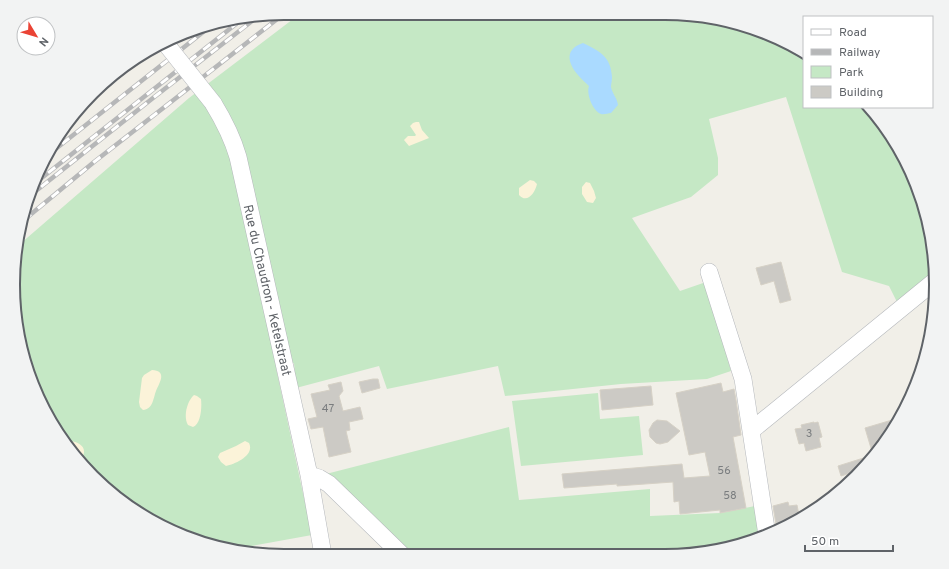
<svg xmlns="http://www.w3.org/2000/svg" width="949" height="569" font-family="Overpass,sans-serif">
	<rect width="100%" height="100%" fill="#f1efe8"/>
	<path fill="#c5e8c5" d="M301 13 682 14 752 27 804 53V107H868L890 134 915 181 931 232 935 275 898 304 889 286 842 272 786 97 709 119 718 158V175L691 197 632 218 680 291 706 282 731 371 707 379 621 384 505 396 498 366 387 389 379 366 296 388 294 363 276 368 312 535 235 549 197 542 133 510 69 450 27 372 13 285 20 244 189 98Z
		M598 393 600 419 639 416 643 455 521 466 512 401Z
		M509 427 519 500 650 489V516L720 513 755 506 761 537 752 542 700 554 406 555 326 474Z"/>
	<path fill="#fbf3d9" d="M416 122H419L422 130 429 138 409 146 404 140 408 136H415L416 135 410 126 413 123Z
		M530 180 534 181 537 184C535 193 527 204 519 195V188Z
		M586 182 590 183 594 191 596 198 593 203 587 202 582 194V187Z
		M152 370C168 371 159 383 156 391 153 399 153 409 143 410L140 407 139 402 142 378 144 375Z
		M194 395 197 396 201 399C202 407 201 424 193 427L188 425C183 417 187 401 194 395Z
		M70 441C79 442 87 447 83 456L78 458 69 450 65 442Z
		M245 441 249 443C255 455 236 464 226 466L221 462 218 457 220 453 236 446Z"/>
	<path fill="#aadaff" d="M583 43C600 51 611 57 612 77 612 81 611 84 611 87 612 93 617 98 618 105L611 113C608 113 604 115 601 114 593 111 586 94 589 86 585 82 581 79 578 75 567 62 565 49 583 43Z"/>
	<path fill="#cccac5" stroke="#d6d1c6" d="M781 262 791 300 780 303 774 281 761 285 756 268Z
		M373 379H378L380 388 362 393 359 382Z
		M341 382 343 391 339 396 343 411 360 407 363 419 349 422 350 430 346 431 351 452 329 457 323 427 311 429 308 419 317 417 311 394 330 390 328 385Z
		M721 383 723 392 734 389 736 400 741 435 733 437 746 508 720 513V510L680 514 679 501 674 502 673 482 617 486V484L564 488 562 474 682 464 684 478 710 476 705 452 689 455 676 393Z
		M651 386 653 405 602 410 600 390Z
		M657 420 667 421 680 431 668 442 660 444 656 443 650 437 649 430 653 423Z
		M892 420 895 427 890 436 863 469 841 476 838 466 873 455 865 428Z
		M814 422V423L818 422 822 437 819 438 821 447 806 451 804 443 799 444 795 429 802 428 801 425Z
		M788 502 789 506 797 505 800 520 777 530 773 506Z"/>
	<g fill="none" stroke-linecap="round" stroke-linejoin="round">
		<defs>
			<path id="minor" d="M213 103C224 121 232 136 238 157L309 475 323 555
				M709 272 743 379 767 535
				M752 430 936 280
				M309 475 319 478 329 484 402 555"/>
		</defs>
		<use href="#minor" stroke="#b5b8bc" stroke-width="18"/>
		<use href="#minor" stroke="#fff" stroke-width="17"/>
		<defs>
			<path id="rail" d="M48 155 212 25
				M34 184 241 20
				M27 198 153 98 256 18
				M24 220 94 162 285 13"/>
		</defs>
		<use href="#rail" stroke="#b6b7b8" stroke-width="4.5"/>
		<use href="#rail" stroke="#fff" stroke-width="3" stroke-dasharray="9" stroke-linecap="butt"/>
		<defs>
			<path id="minor-bridge" d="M166 44 213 103"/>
		</defs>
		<use href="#minor-bridge" stroke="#b5b8bc" stroke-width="18" stroke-linecap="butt"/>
		<use href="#minor-bridge" stroke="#fff" stroke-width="17"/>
	</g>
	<g text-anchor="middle" stroke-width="3" stroke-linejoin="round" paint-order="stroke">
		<g font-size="11" fill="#7a7d7f">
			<text x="328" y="412">47</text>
			<text x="809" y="437">3</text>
			<text x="724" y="474">56</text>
			<text x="730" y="499">58</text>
		</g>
		<g font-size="13" fill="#5f6368" stroke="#fff">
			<text transform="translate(268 290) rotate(77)" y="5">Rue du Chaudron - Ketelstraat</text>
		</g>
	</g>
	<path d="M0 0H949V569H0ZM284 20H665A264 264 0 0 1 929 284V285A264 264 0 0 1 665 549H284A264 264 0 0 1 20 285V284A264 264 0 0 1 284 20Z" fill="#f2f3f3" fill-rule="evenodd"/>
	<path fill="none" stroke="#5f6368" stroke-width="2" d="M284 20H665A264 264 0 0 1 929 284V285A264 264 0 0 1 665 549H284A264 264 0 0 1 20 285V284A264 264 0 0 1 284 20Z"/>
	<rect x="803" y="16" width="130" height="92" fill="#ffffff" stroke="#bfc1c3"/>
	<rect x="811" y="29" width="20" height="6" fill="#ffffff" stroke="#bfc1c3"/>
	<text x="839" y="36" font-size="12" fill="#5f6368">Road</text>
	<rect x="811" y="49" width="20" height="6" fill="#b6b7b8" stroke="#bfc1c3"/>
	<text x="839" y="56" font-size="12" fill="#5f6368">Railway</text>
	<rect x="811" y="66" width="20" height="12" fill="#c5e8c5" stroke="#bfc1c3"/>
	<text x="839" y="76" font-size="12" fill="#5f6368">Park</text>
	<rect x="811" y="86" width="20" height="12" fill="#cccac5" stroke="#bfc1c3"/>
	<text x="839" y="96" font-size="12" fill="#5f6368">Building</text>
	<g transform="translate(36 36) rotate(128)"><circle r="19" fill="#ffffff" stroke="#bfc1c3"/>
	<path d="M0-3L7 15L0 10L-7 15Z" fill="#ea4335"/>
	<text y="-6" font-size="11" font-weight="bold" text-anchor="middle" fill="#5f6368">N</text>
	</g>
	<path d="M805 545v6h88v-6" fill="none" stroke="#5f6368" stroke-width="2"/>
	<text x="811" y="545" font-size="12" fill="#5f6368" stroke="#ffffff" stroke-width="3" paint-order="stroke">50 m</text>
</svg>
